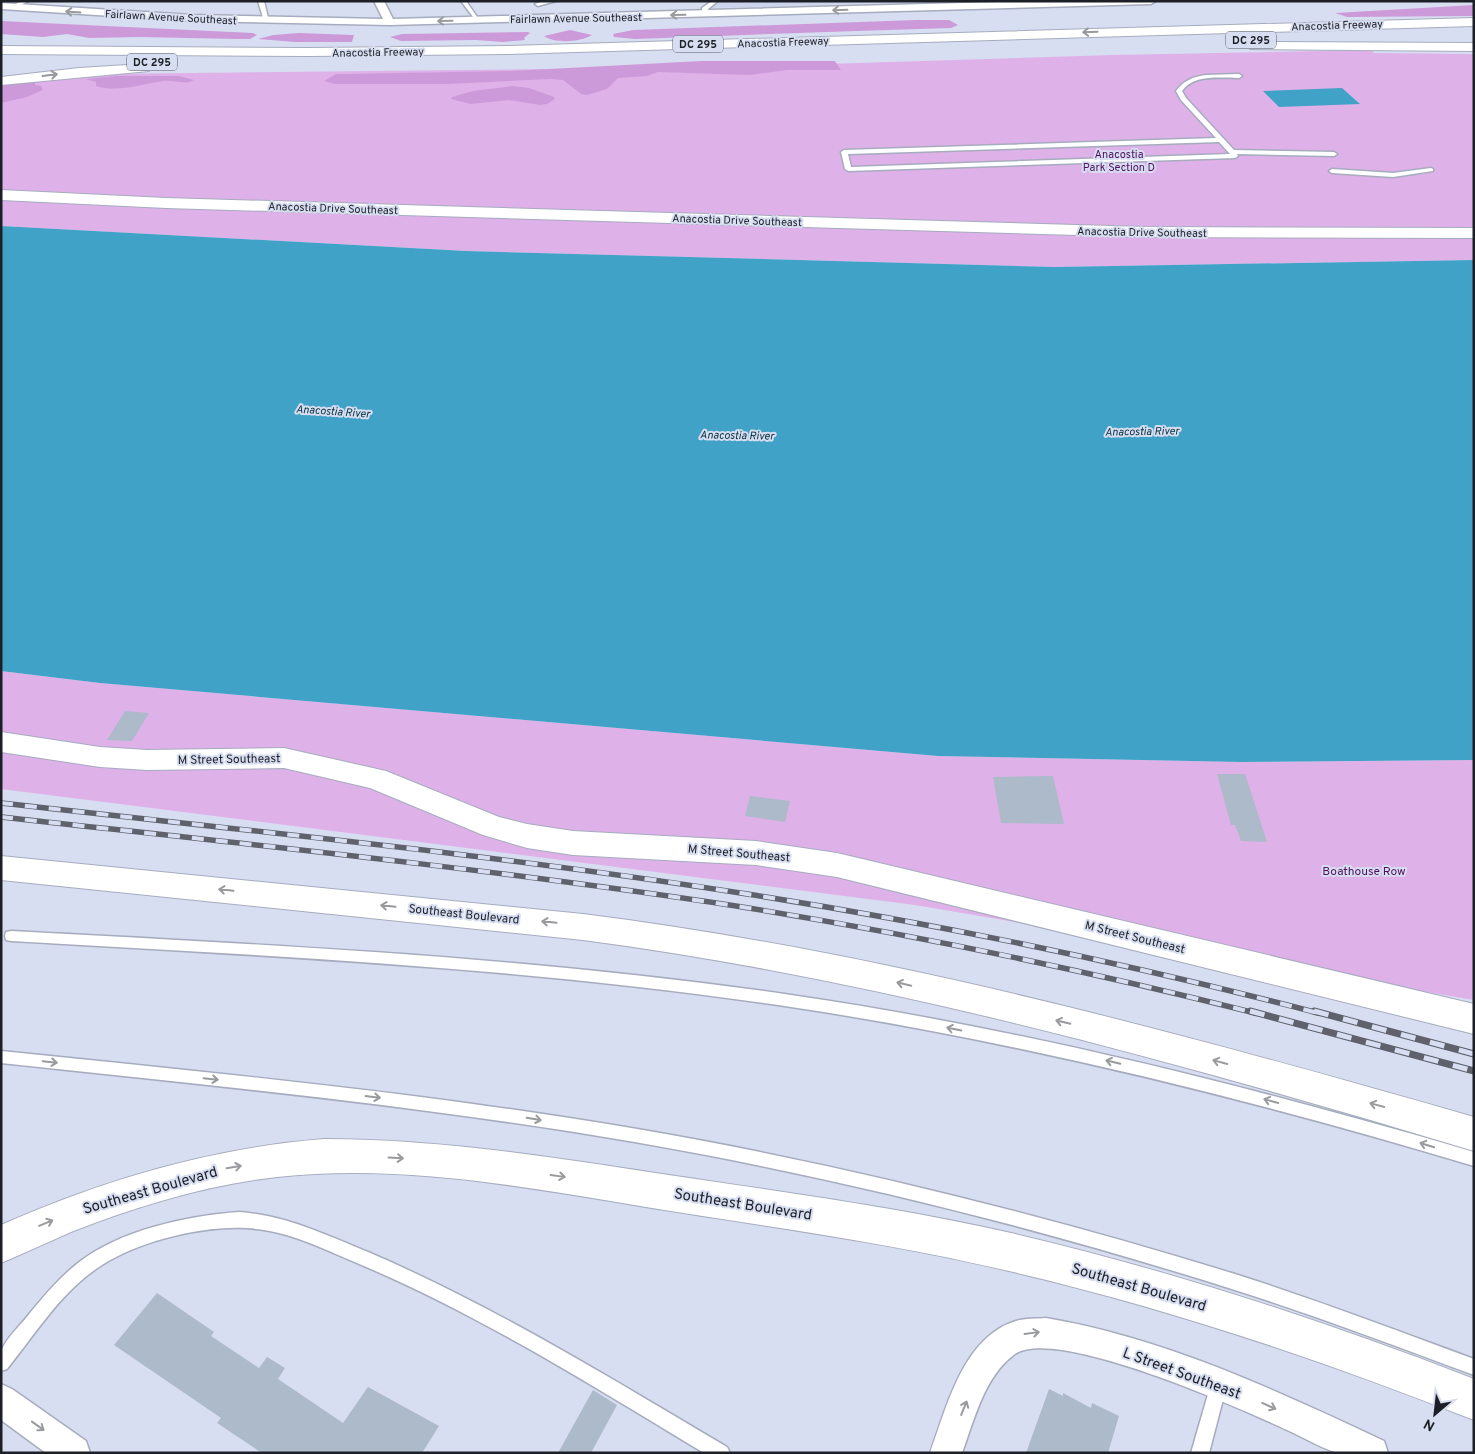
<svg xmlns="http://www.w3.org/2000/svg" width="1475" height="1454" font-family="Overpass,sans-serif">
	<rect width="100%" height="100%" fill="#d8def1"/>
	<path fill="#cdd4ee" d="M721 1H944L711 8Z"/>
	<path fill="#deb1e9" d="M1371 50 1374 53 1474 54V260L1055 267 466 251 1 226V85L98 74 733 67 1113 55Z
		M1 671 100 683 938 756 1241 762 1474 760V1000L915 905 1 789Z"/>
	<path fill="#cd9ad9" d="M1474 5V16L1347 17 1335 13Z
		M916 20H949L958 25 951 28C846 31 741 35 635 39L614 37 613 34 633 30Z
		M1 21 253 33 257 35 250 39H236L140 37 89 38 67 34 43 37 1 34Z
		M570 30 592 35C581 42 555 44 544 36Z
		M528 32 530 33 524 38 525 40 503 42 476 40 401 41 390 37 402 34Z
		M299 33 354 35 352 42H295L258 39 273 35Z
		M701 61H835L841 70H787L750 75 658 72 647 76 618 78 607 89 587 95 581 94 563 80 551 79 448 84H335L324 81 336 74H344L511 71Z
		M116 76H179L194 80C186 85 173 80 163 81 143 84 117 93 96 86V82L86 79Z
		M31 81 35 82V85L41 86 43 90 27 97 1 103V86Z
		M513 86 529 88 554 97 555 99 547 104 540 105 509 100 471 104 451 99 452 97 473 91Z"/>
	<path fill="#40a2c6" d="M1342 88 1360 104 1279 107 1263 91Z
		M1 226 466 251 1055 267 1474 260V760L1241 762 938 756 100 683 1 671Z"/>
	<path fill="#acbac9" d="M125 711 149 713 132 741 107 740Z
		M1217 774H1245L1267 842 1241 841 1235 825H1231Z
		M1053 776 1064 824 1001 823 993 777Z
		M750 796 790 801 785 822 745 816Z
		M157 1293 214 1332 211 1336 259 1368 267 1357 285 1368 278 1379 343 1423 368 1387 439 1426 422 1453H262L217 1423 221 1418 114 1345Z
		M1049 1389 1063 1396V1393L1091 1408 1092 1403 1119 1416 1108 1453H1026Z
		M593 1390 617 1405 591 1453H558Z"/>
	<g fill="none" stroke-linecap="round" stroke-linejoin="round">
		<defs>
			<path id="lane" d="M22 1H29L14 8 9 7Z
				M258 1H264L269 22 264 21Z
				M461 1H466L480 21H476Z
				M544 1H556L538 6 535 4Z
				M712 1H718L708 9 707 16H703L702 8Z
				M1206 75 1239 74 1242 76 1239 78C1220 78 1194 74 1182 91L1186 98 1234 150 1334 152 1337 154 1334 156 1237 154 1238 156 1235 158 848 171 845 169 841 152 844 150 1216 138 1181 100 1176 91C1184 80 1193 77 1206 75ZM1219 142 1230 154 851 167 848 154Z
				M1431 168 1433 169V171L1393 177 1332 173 1329 171 1332 169 1393 173Z
				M11 931C271 945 533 957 791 995 1023 1029 1249 1086 1474 1152V1166C1250 1099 1023 1042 791 1007 533 968 272 956 11 941L6 940 5 936 6 932Z
				M1 1051C255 1077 510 1101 760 1152 922 1185 1081 1226 1238 1275 1317 1300 1396 1330 1474 1359V1375C1396 1346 1317 1316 1238 1291 1081 1241 922 1199 761 1166 510 1114 255 1090 1 1063Z
				M239 1212C285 1215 326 1235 368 1252 494 1306 610 1378 727 1447L730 1453H704C593 1386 483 1317 364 1266 330 1252 294 1233 257 1229 211 1223 141 1240 102 1265 62 1290 36 1333 7 1369L1 1371C1 1365 0 1354 2 1349 8 1336 22 1324 30 1313 45 1295 60 1277 78 1263 120 1230 186 1216 239 1212Z
				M1219 1376 1225 1378 1227 1384 1209 1453H1191L1211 1384 1213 1378Z"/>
			<path id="street" d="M374 1H384L393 19 1033 1H1156L1151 4 390 25 192 21 1 9V3L192 15 383 19Z
				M1046 1318C1164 1338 1276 1390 1384 1441L1388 1453C1374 1453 1348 1454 1335 1452 1319 1447 1303 1437 1287 1430 1242 1409 1056 1326 1015 1354 985 1375 974 1420 962 1453H930C947 1407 963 1337 1016 1321 1025 1318 1037 1319 1046 1318Z
				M1 1384 12 1389 86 1441 90 1453H46L1 1420Z"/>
			<path id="secondary" d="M1 190 166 198 1145 227 1474 228V238L1145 237 166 208 1 200Z
				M1 732 100 747 147 750 284 748 386 771 499 817 527 824 573 831 756 841 837 853 1474 1004V1034L837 877 756 865 573 855 527 848 483 835 370 788 284 768 147 770 100 767 1 752Z"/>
			<path id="primary" d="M1 856 583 914C886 952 1181 1033 1474 1117V1151C1182 1063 886 980 583 940L1 880Z
				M324 1139C448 1139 568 1160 689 1178 797 1194 905 1209 1011 1233 1169 1270 1323 1320 1474 1379V1420C1322 1360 1168 1308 1009 1271 895 1244 779 1228 664 1210 537 1189 406 1163 277 1177 207 1185 137 1206 71 1232 48 1242 25 1253 1 1263V1225C105 1179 211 1148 324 1139Z"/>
			<path id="highway" d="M1474 18V26L508 54 309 56 1 54V46L309 48 508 46Z
				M1255 42 1474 43V51L1250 49 1248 46Z
				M144 64 149 65 151 68 149 71 1 85V77L79 68Z"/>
		</defs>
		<use href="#lane" stroke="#a6acbe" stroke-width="3"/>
		<use href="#street" stroke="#a6acbe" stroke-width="3"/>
		<use href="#secondary" stroke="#a6acbe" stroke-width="2"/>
		<use href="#primary" stroke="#a6acbe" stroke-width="2"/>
		<use href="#highway" stroke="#a6acbe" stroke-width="2"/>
		<use href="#lane" fill="#fff" fill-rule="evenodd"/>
		<use href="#street" fill="#fff" fill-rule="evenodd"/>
		<use href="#secondary" fill="#fff" fill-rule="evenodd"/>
		<use href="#primary" fill="#fff" fill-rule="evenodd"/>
		<use href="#highway" fill="#fff" fill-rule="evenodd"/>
		<defs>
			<path id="rail-far1" d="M1 803C250 831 500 855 747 894 939 924 1130 964 1318 1013
				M1 817C246 844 492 869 736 906 911 934 1084 970 1255 1013"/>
			<path id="rail" d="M1250 1011 1474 1071
				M1314 1011 1474 1054"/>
		</defs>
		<use href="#rail-far1" stroke="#5f626d" stroke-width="5.5"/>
		<use href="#rail" stroke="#5f626d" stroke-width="7"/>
		<use href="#rail-far1" stroke="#d8def1" stroke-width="4" stroke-dasharray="12" stroke-linecap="butt"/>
		<use href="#rail" stroke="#d8def1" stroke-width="5" stroke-dasharray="15" stroke-linecap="butt"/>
	</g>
	<defs><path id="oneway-shaft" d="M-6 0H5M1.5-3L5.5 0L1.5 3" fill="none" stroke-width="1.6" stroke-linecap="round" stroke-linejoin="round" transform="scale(1.25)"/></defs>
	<g stroke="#999a9d">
		<use href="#oneway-shaft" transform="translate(840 10) rotate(178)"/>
		<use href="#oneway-shaft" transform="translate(73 12) rotate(-176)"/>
		<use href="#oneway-shaft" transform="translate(678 15) rotate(179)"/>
		<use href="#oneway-shaft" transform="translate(445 21) rotate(179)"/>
		<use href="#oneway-shaft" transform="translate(1090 32) rotate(178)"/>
		<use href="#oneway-shaft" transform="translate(50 75) rotate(-7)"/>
		<use href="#oneway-shaft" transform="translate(226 890) rotate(-174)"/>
		<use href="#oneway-shaft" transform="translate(388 906) rotate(-174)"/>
		<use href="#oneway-shaft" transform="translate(549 922) rotate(-174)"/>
		<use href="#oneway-shaft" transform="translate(904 984) rotate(-167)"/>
		<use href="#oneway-shaft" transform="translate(1063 1022) rotate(-167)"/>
		<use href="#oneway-shaft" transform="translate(954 1029) rotate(-169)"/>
		<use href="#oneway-shaft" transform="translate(50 1062) rotate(6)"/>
		<use href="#oneway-shaft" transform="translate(1113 1062) rotate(-167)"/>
		<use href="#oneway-shaft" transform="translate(1220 1062) rotate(-165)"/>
		<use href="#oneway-shaft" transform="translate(211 1079) rotate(6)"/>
		<use href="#oneway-shaft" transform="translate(373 1097) rotate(7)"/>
		<use href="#oneway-shaft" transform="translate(1271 1101) rotate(-165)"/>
		<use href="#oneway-shaft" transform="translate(1377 1105) rotate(-165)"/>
		<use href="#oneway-shaft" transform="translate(534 1119) rotate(9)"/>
		<use href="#oneway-shaft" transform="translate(1427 1145) rotate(-163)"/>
		<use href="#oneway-shaft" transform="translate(396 1158) rotate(3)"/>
		<use href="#oneway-shaft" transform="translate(234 1167) rotate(-9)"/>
		<use href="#oneway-shaft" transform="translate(558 1176) rotate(8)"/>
		<use href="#oneway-shaft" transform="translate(46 1223) rotate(-22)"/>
		<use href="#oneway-shaft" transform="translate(1032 1333) rotate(-8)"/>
		<use href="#oneway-shaft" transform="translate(1269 1406) rotate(24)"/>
		<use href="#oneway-shaft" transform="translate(964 1408) rotate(-68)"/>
		<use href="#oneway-shaft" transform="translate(38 1426) rotate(36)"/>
	</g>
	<g text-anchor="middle" stroke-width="4" stroke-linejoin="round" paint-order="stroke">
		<g font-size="11" fill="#1d1f26" stroke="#d8def1">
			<text transform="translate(171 17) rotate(3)" y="4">Fairlawn Avenue Southeast</text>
			<text transform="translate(576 18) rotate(-1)" y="4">Fairlawn Avenue Southeast</text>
			<text transform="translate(1337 25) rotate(-2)" y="4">Anacostia Freeway</text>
			<text transform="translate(783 42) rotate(-2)" y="4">Anacostia Freeway</text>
			<text transform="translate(378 52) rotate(-1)" y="4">Anacostia Freeway</text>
			<text transform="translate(333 208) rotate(2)" y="4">Anacostia Drive Southeast</text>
			<text transform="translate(737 220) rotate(2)" y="4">Anacostia Drive Southeast</text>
			<text transform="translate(1142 232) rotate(1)" y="4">Anacostia Drive Southeast</text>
		</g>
		<g fill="#d8def1" stroke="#555863" stroke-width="1">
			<rect x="1226" y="31.5" width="50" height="17" rx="4"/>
			<rect x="673" y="35.5" width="50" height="17" rx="4"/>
			<rect x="127" y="53.5" width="50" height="17" rx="4"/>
		</g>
		<g font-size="11" font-weight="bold" fill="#1d1f26">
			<text x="1251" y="44">DC 295</text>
			<text x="698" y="48">DC 295</text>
			<text x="152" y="66">DC 295</text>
		</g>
		<g font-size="11" fill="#4f0f5c" stroke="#d8def1">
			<text x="1119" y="158">Anacostia<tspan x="1119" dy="13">Park Section D</tspan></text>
		</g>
		<g font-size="11" font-style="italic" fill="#002e3d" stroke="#d8def1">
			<text transform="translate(333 411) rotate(4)" y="4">Anacostia River</text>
			<text transform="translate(1142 431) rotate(-1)" y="4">Anacostia River</text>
			<text transform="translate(737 435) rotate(1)" y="4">Anacostia River</text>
		</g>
		<g font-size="12" fill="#1d1f26" stroke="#d8def1">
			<text transform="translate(229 759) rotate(-1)" y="4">M Street Southeast</text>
			<text transform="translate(739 853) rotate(5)" y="4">M Street Southeast</text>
			<text transform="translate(464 914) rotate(6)" y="4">Southeast Boulevard</text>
			<text transform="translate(1135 937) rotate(14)" y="4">M Street Southeast</text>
		</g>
		<g font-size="12" fill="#4f0f5c" stroke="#d8def1">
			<text x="1364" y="875">Boathouse Row</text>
		</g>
		<g font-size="15" fill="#1d1f26" stroke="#d8def1">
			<text transform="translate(150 1190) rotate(-16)" y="5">Southeast Boulevard</text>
			<text transform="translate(743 1204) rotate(9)" y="5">Southeast Boulevard</text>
			<text transform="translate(1139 1287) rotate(16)" y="5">Southeast Boulevard</text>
			<text transform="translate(1182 1373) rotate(20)" y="5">L Street Southeast</text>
		</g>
	</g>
	<rect width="1475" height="1454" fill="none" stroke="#1d1f26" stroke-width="5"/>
	<g transform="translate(1435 1414) rotate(208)" stroke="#d8def1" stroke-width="4" paint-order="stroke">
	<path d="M0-4L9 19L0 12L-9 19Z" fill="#1d1f26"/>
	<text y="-8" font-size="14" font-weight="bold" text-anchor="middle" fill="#1d1f26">N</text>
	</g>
</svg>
